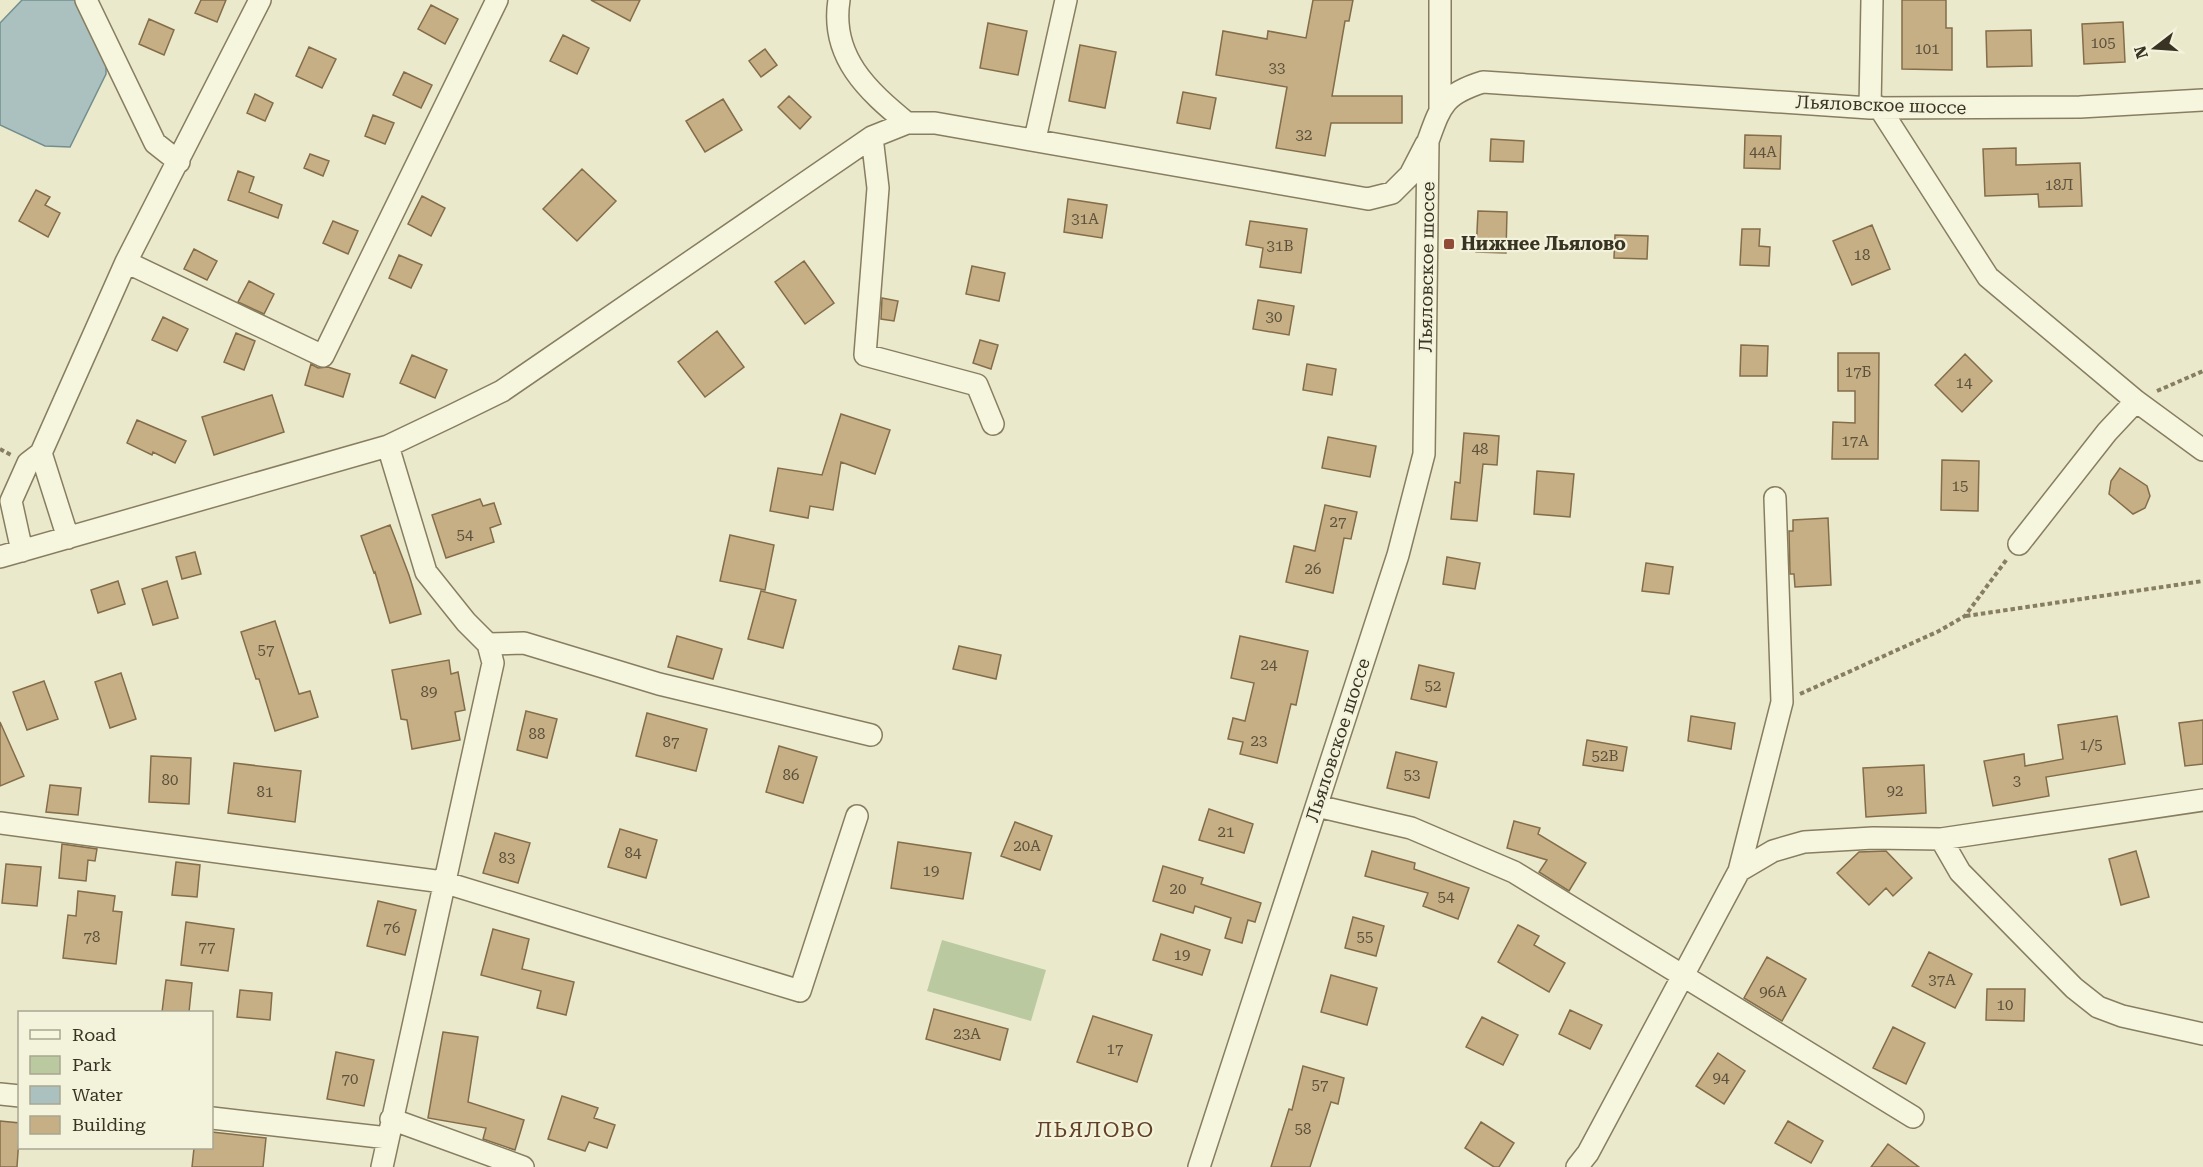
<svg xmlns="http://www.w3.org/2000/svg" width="2203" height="1167" font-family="'Roboto Serif',serif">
	<rect width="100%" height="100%" fill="#ebe9cc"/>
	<path fill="#bbc9a0" d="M942 940 1046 970 1031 1021 927 991Z"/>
	<path fill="#abc1bf" stroke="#728f8e" stroke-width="1.5" d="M22 0H78L106 59V74L70 147 45 146 0 125V23Z"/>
	<path fill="#c6ae85" stroke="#846d49" stroke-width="1.5" d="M201 0H226L217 22 195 13Z
		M591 0H640L630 21Z
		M1313 0H1353L1349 21H1345L1332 96H1402V123H1331L1325 156 1276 148 1287 87 1216 75 1223 31 1267 39 1268 31 1306 38Z
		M1902 0H1946V28H1952V70L1902 69Z
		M431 5 458 19 445 44 418 29Z
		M149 19 174 30 164 55 139 44Z
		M2123 22 2125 62 2084 64 2082 24Z
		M988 23 1027 31 1018 75 980 68Z
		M2031 30 2032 66 1987 67 1986 31Z
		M563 35 589 48 577 74 550 61Z
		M1080 45 1116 52 1105 108 1069 101Z
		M309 47 336 59 322 88 296 76Z
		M765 49 777 65 761 77 749 61Z
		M404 72 432 85 421 108 393 95Z
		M1183 92 1216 98 1210 129 1177 123Z
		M255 94 273 103 265 121 247 113Z
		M789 96 811 117 800 129 778 107Z
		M723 99 742 130 705 152 686 121Z
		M373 115 394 123 385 144 365 136Z
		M1745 135 1781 136 1780 169 1744 168Z
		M1491 139 1524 141 1523 162 1490 161Z
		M2016 148V165L2080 163 2082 206 2039 207 2038 194 1985 196 1983 149Z
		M310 154 329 161 323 176 304 168Z
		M582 169 616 201 577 241 543 209Z
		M238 171 254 177 249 192 282 205 278 218 228 200Z
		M36 190 50 197 45 205 60 213 48 237 19 221Z
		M422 196 445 208 431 236 408 224Z
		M1068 199 1107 205 1102 238 1064 232Z
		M1478 211 1507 212 1506 253 1476 252Z
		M333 221 358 231 348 254 323 243Z
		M1250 221 1307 229 1301 273 1260 267 1263 248 1246 245Z
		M1872 225 1890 269 1852 285 1833 241Z
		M1742 229H1760L1759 246 1770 247 1769 266 1740 265Z
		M1615 235 1648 236 1647 259 1614 258Z
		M194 249 217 261 207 280 184 269Z
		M399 255 422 265 411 288 389 278Z
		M804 261 834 303 805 324 775 282Z
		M972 266 1005 273 999 301 966 294Z
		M249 281 274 294 264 314 238 302Z
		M882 298 898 301 894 321 881 319Z
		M1258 300 1294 306 1289 335 1253 329Z
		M163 317 188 329 177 351 152 340Z
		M717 331 744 367 705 397 678 362Z
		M236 333 255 341 244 370 224 362Z
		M980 340 998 345 991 369 973 363Z
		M1741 345 1768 346 1767 376H1740Z
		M1838 353H1879L1878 459H1832L1833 422 1855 423V391H1838Z
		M1965 354 1992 381 1962 412 1935 385Z
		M412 355 447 370 435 398 400 383Z
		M311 364 318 368 328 367 350 374 343 397 305 385Z
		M1307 364 1336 369 1332 395 1303 390Z
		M272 395 284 432 214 455 202 417Z
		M841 414 890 430 875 474 841 462 833 510 810 506 808 518 770 511 778 468 822 475Z
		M137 420 186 441 175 463 153 452 152 455 127 443Z
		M1464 433 1499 436 1497 465 1483 464 1477 521 1451 519 1455 482 1460 483Z
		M1328 437 1376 446 1370 477 1322 468Z
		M1942 460 1979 461 1978 511 1941 510Z
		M2120 468 2147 486 2150 496 2145 508 2133 514 2109 494 2111 481Z
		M1537 471 1574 474 1570 517 1534 514Z
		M480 499 483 506 494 503 501 524 490 528 494 542 446 558 432 515Z
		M1325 505 1357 512 1351 539 1344 538 1333 593 1286 582 1294 546 1315 551Z
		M1828 518 1831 585 1795 587 1794 574H1790L1789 531H1793V520Z
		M390 525 409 575 421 614 390 623 375 572 374 573 361 536Z
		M730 535 774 545 765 590 720 581Z
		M195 552 201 574 182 579 176 557Z
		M1447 557 1480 563 1475 589 1443 584Z
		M1646 563 1673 567 1669 594 1642 591Z
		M118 581 125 604 98 613 91 590Z
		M167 581 178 618 153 625 142 589Z
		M761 591 796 600 783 648 748 639Z
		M275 621 299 694 310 691 318 717 275 731 259 679H256L241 632Z
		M677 636 722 649 713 679 668 667Z
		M1240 636 1308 651 1296 705 1291 704 1277 763 1240 754 1243 742 1228 739 1233 718 1245 721 1254 683 1231 678Z
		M959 646 1001 655 996 679 953 669Z
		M449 660 451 674 458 672 465 710 455 712 460 740 412 749 407 720 401 719 392 670Z
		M1419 665 1454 673 1446 707 1411 699Z
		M121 673 136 719 110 728 95 682Z
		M44 681 58 719 27 730 13 692Z
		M526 711 557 719 547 758 517 750Z
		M647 713 707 729 696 771 636 756Z
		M1691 716 1735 723 1731 749 1688 741Z
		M2117 716 2125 764 2046 777 2049 796 1993 806 1984 761 2024 754 2025 766 2063 759 2058 725Z
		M2203 720V764L2185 766 2179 723Z
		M0 722 24 776 0 786Z
		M1587 740 1627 747 1623 771 1583 765Z
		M779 746 817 757 803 803 766 792Z
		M1396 752 1437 762 1429 798 1387 788Z
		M151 756 191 758 189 804 149 802Z
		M234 763 301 771 295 822 228 813Z
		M1924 765 1926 813 1866 817 1863 768Z
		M50 785 81 788 78 815 46 812Z
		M1209 809 1253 824 1244 853 1199 840Z
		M1514 821 1540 828 1538 834 1586 863 1569 891 1539 872 1547 860 1507 848Z
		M1015 822 1052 836 1040 870 1001 856Z
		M620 829 657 840 646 878 608 867Z
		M495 833 530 843 518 883 483 873Z
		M898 842 971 853 963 899 891 888Z
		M62 844 97 849 95 861 88 860 86 881 59 878Z
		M1372 851 1415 863 1414 869 1469 888 1458 919 1423 906 1428 893 1365 876Z
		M1886 851 1912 878 1893 896 1886 888 1869 905 1837 873 1859 852Z
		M2136 851 2149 897 2121 905 2109 859Z
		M176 862 200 865 197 897 172 895Z
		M6 864 41 867 37 906 2 903Z
		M1163 866 1203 878 1201 884 1261 903 1255 922 1248 920 1242 943 1225 938 1231 918 1195 906 1193 913 1153 901Z
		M78 891 115 896 113 911 122 912 116 964 63 958 68 915 76 916Z
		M378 901 416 910 405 955 367 946Z
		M1353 917 1384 926 1376 956 1345 948Z
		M186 922 234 929 228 971 181 965Z
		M1518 925 1539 936 1534 945 1565 963 1549 992 1498 962Z
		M493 929 529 939 522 969 574 982 566 1015 537 1008 541 991 481 975Z
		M1161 934 1210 950 1202 975 1153 960Z
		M1929 952 1972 974 1955 1008 1912 986Z
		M1767 957 1806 979 1782 1021 1744 998Z
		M1331 975 1377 988 1367 1025 1321 1012Z
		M166 980 192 983 189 1012H162Z
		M1987 989H2025L2024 1021 1986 1020Z
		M240 990 272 993 270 1020 237 1017Z
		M934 1009 1008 1029 1000 1060 926 1039Z
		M1570 1010 1602 1025 1590 1049 1559 1034Z
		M1093 1016 1152 1035 1137 1082 1077 1062Z
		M1482 1017 1518 1035 1503 1065 1466 1047Z
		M1893 1027 1925 1043 1906 1084 1873 1068Z
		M443 1032 478 1037 468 1102 524 1120 515 1150 483 1139 486 1128 428 1118Z
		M336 1052 374 1060 364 1106 327 1099Z
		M1718 1053 1745 1071 1724 1104 1696 1086Z
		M1303 1066 1344 1078 1338 1104 1331 1102 1310 1167H1271L1289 1109 1292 1110Z
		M562 1096 598 1108 594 1118 615 1125 607 1148 589 1142 585 1151 548 1139Z
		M0 1121 20 1123 17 1167H0Z
		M1788 1121 1823 1141 1811 1163 1775 1143Z
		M1481 1122 1514 1143 1499 1167H1494L1465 1148Z
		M212 1132 266 1138 263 1167H192L194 1148H212Z
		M1888 1144 1919 1167H1871Z"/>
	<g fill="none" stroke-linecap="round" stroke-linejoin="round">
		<defs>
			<path id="minor" d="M86 0 155 143 179 162
				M839 0C830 57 868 91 907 123
				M1440 0V108
				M1879 107 1988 277 2136 401 2203 450
				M1870 108 1872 0
				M872 137 878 188 865 355 977 385 993 424
				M1035 139 1066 0
				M126 262 323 356 497 0
				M68 538 41 453 126 262 260 0
				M2019 544 2107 432 2136 401
				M22 551 11 501 28 463 41 453
				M0 557 388 446 451 416 502 391 872 137 907 123H935L1368 199 1392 193 1410 175 1426 144
				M488 644 524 643 659 684 871 735
				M1317 806 1411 828 1514 872 1913 1117
				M0 823 443 882 800 991 857 816
				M1941 839 1960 872 2074 988 2098 1007 2122 1016 2203 1034
				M1739 871 1773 851 1804 842 1873 838 1941 839 2203 800
				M0 1094 20 1096
				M212 1118 388 1138
				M391 1119 523 1167
				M382 1167 493 663 488 644 466 622 426 572 388 446
				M1199 1167 1398 555 1424 454 1428 141C1441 105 1444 94 1483 82L1870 108 2080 107 2203 100
				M1577 1167 1588 1153 1739 871 1782 702 1775 498"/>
		</defs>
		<use href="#minor" stroke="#877e61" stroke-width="24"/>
		<path stroke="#877e61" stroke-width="4" stroke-dasharray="4.5 3" stroke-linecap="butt" d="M2157 391 2203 371
			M0 449 11 455
			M1966 616 2203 581
			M1800 694 1939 631 1965 616 2007 559"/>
		<use href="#minor" stroke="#f6f5de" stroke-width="21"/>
	</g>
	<rect fill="#914a36" stroke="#f3f2db" stroke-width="2" x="1443" y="238" width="12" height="12" rx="3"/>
	<g text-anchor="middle" stroke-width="4.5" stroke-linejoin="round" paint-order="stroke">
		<g font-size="15" fill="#5c523c">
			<text x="2103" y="48">105</text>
			<text x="1927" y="54">101</text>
			<text x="1277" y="73">33</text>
			<text x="1304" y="140">32</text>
			<text x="1763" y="157">44А</text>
			<text x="2059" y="190">18Л</text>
			<text x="1085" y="224">31А</text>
			<text x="1280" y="251">31В</text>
			<text x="1862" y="260">18</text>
			<text x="1274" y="322">30</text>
			<text x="1858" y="377">17Б</text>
			<text x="1964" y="388">14</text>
			<text x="1855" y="446">17А</text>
			<text x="1480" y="454">48</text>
			<text x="1960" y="491">15</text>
			<text x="1338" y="527">27</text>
			<text x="465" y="540">54</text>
			<text x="1313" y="574">26</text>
			<text x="266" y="655">57</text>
			<text x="1269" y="670">24</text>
			<text x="1433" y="691">52</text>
			<text x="429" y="697">89</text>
			<text x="537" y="739">88</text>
			<text x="1259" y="746">23</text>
			<text x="671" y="747">87</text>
			<text x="2091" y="750">1/5</text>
			<text x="1605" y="761">52В</text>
			<text x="791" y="780">86</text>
			<text x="1412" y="780">53</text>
			<text x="170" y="785">80</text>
			<text x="2017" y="786">3</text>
			<text x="1895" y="796">92</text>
			<text x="265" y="797">81</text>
			<text x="1226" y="837">21</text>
			<text x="1027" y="851">20А</text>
			<text x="633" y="858">84</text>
			<text x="507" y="863">83</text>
			<text x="931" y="876">19</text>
			<text x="1178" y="894">20</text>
			<text x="1446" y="902">54</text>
			<text x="392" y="933">76</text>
			<text x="92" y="942">78</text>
			<text x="1365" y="942">55</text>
			<text x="207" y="952">77</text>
			<text x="1182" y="960">19</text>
			<text x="1942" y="985">37А</text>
			<text x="1773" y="997">96А</text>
			<text x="2005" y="1010">10</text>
			<text x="967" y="1039">23А</text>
			<text x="1115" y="1054">17</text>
			<text x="1721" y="1083">94</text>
			<text x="350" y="1084">70</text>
			<text x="1320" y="1090">57</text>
			<text x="1303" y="1134">58</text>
		</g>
		<g font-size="18" fill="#393323" stroke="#f3f2db">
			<text transform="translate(1881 105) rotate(2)" y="6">Льяловское шоссе</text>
			<text transform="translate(1427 267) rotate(-89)" y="6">Льяловское шоссе</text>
			<text transform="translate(1338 740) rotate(-72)" y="6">Льяловское шоссе</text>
		</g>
		<g font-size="18" font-weight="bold" fill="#393323" stroke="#f3f2db" text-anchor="start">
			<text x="1461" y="250">Нижнее Льялово</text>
		</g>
		<g font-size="21" letter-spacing="1.5" fill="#624026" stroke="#f3f2db">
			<text x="1095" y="1137">ЛЬЯЛОВО</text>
		</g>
	</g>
	<rect x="18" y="1011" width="195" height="138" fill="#f3f2db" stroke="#a9a691" stroke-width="1.5"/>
	<rect x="30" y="1030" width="30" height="9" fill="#f6f5de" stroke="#a9a691" stroke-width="1.5"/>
	<text x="72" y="1041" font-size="18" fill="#393323">Road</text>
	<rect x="30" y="1056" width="30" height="18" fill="#bbc9a0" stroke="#a9a691" stroke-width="1.5"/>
	<text x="72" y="1071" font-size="18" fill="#393323">Park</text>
	<rect x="30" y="1086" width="30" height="18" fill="#abc1bf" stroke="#a9a691" stroke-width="1.5"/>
	<text x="72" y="1101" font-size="18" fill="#393323">Water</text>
	<rect x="30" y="1116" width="30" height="18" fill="#c6ae85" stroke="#a9a691" stroke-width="1.5"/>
	<text x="72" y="1131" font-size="18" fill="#393323">Building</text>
	<g transform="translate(2155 48) rotate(253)" stroke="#f3f2db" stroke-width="4.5" paint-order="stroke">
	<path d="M0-4.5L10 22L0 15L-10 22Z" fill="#393323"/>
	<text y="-9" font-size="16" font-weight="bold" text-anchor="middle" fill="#393323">N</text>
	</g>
</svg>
